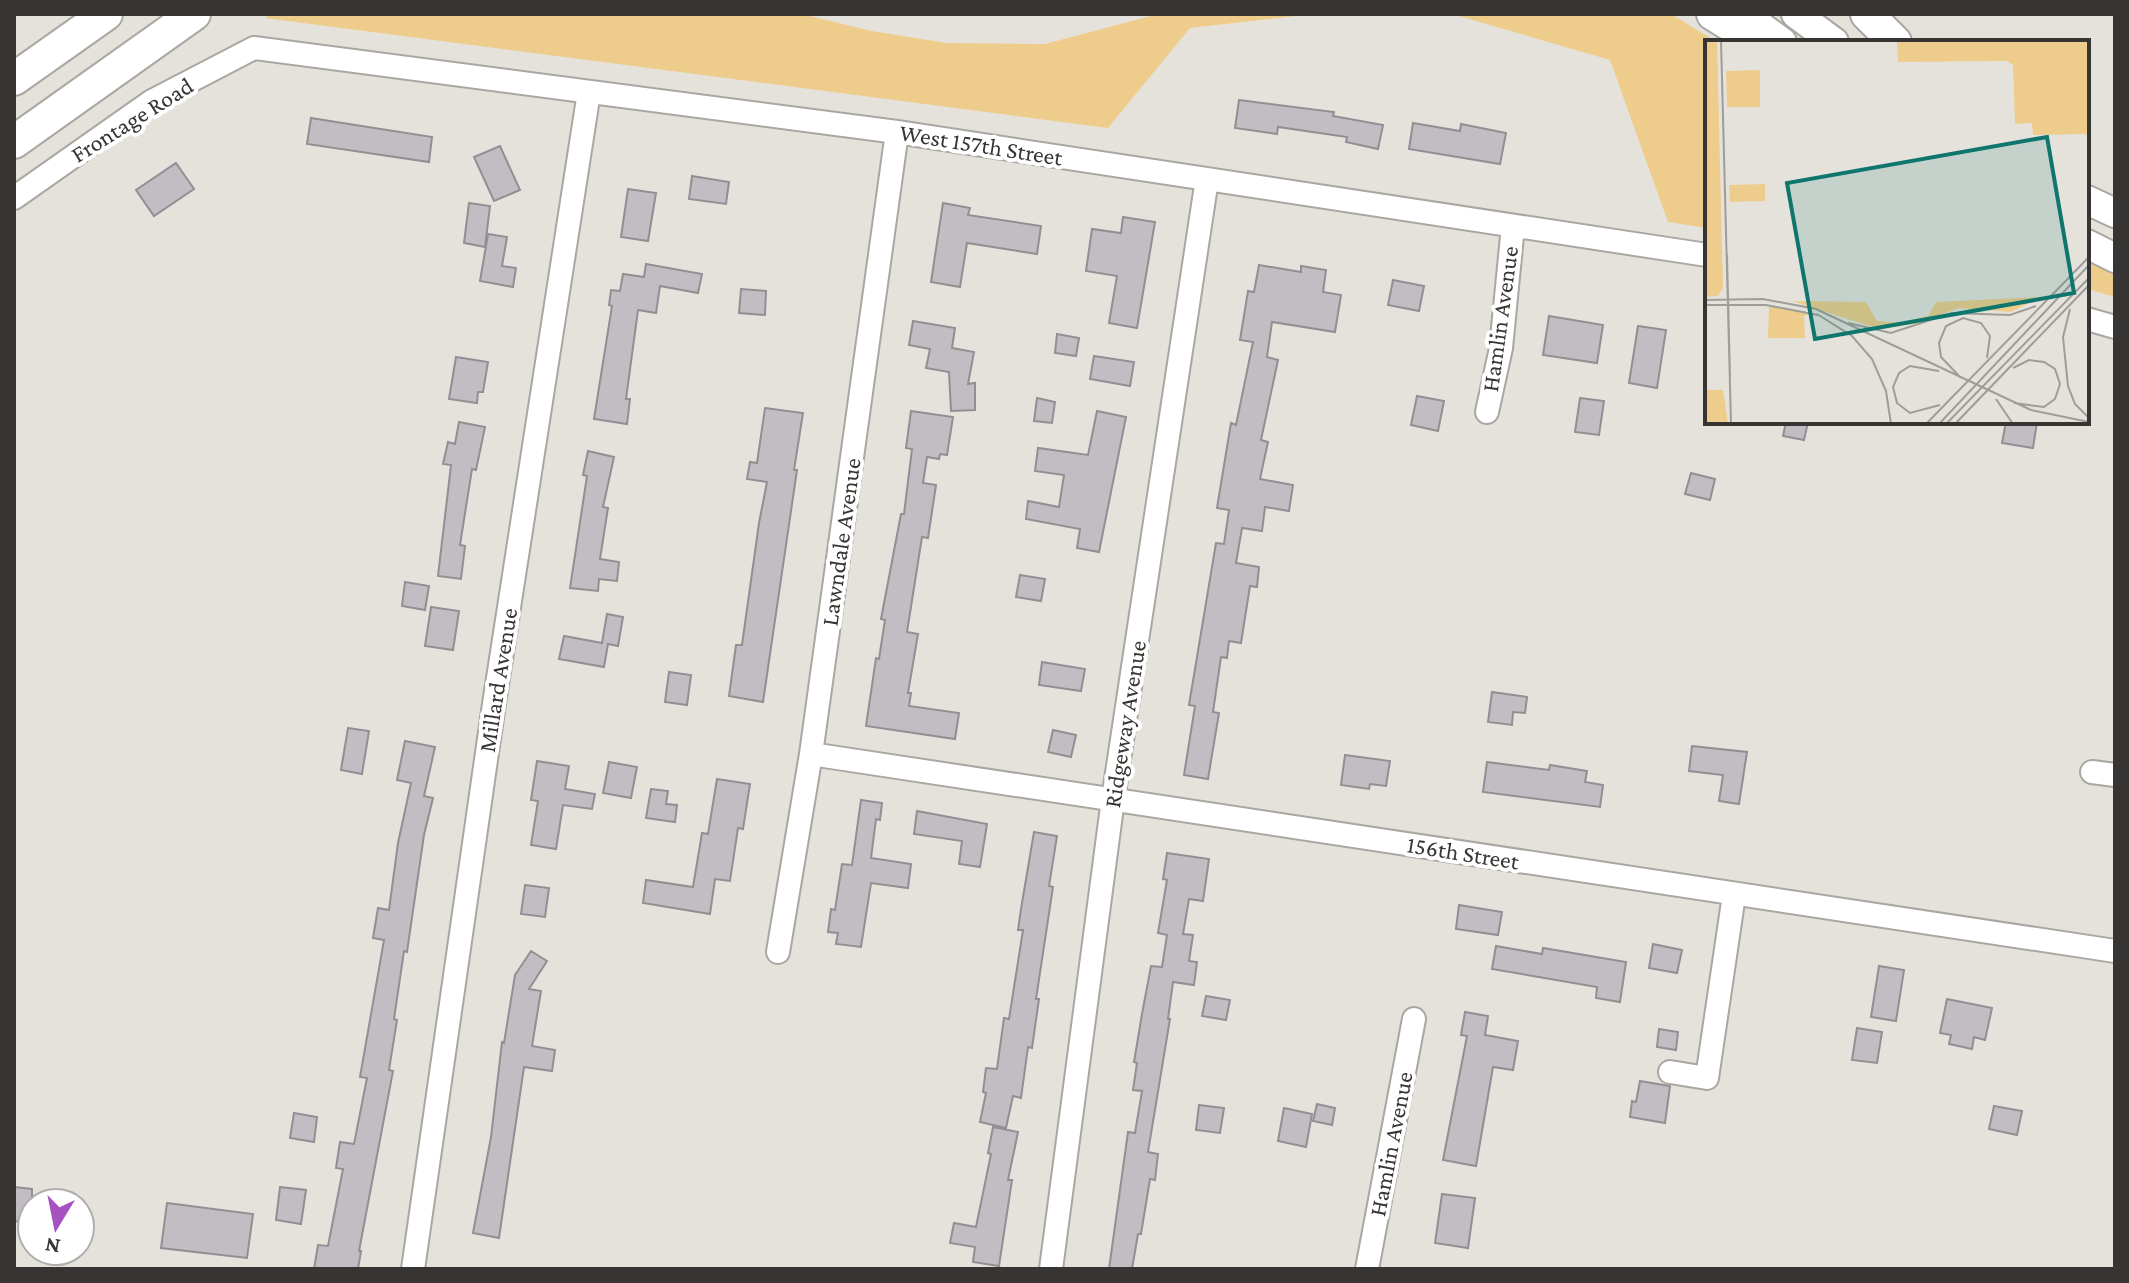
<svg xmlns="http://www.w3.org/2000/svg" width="2129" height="1283" font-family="'Crimson Pro',serif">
	<rect width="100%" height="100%" fill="#e5e2dc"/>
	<path fill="#eecd8c" d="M271 14H802L871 31 947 43 1045 44 1158 14H1314L1190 28 1108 128 265 18Z
		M1452 14H1671L1717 42H1707V228L1668 222 1610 60Z
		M2087 261 2115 275V297L2087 289Z"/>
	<path fill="#c1bdc2" stroke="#928e93" stroke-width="2" d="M1239 100 1334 112 1333 116 1383 125 1378 149 1346 142 1347 137 1278 127 1277 134 1235 128Z
		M311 118 432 137 429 162 307 144Z
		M1413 123 1460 131 1461 124 1506 133 1500 164 1409 149Z
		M500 146 520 190 494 201 474 157Z
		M176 163 194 189 154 216 136 190Z
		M692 176 729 182 726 204 689 199Z
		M628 189 656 193 648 241 621 237Z
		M469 203 490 206 485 247 464 243Z
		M943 203 970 208 968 215 1041 226 1037 254 967 243 960 287 931 282Z
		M1123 217 1155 222 1137 328 1109 323 1117 276 1086 271 1092 229 1121 233Z
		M488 234 507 237 502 266 516 268 513 287 480 281Z
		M646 264 702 274 698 293 660 286 656 313 638 310 626 399H630L627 424 594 419 612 306 609 305 611 290 620 291 623 274 644 277Z
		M1259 265 1301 272V266L1326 270 1323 292 1341 295 1335 332 1272 322 1267 357 1278 360 1261 440 1268 442 1260 479 1293 485 1289 511 1265 507 1262 531 1242 528 1236 563 1259 567 1257 587 1250 586 1241 643 1229 641 1227 658 1221 657 1213 712 1219 713 1208 779 1184 775 1195 706 1189 705 1216 543 1224 544 1229 510 1217 508 1231 423 1236 425 1253 342 1240 340 1248 291 1254 292Z
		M1393 280 1424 286 1419 311 1388 305Z
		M741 289 766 291 765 315 739 313Z
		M1549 316 1603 325 1597 363 1543 355Z
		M913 321 955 328 952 348 974 352 968 384 975 383V410L951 411 949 372 926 368 930 349 909 345Z
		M1638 326 1666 330 1657 388 1629 383Z
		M1057 334 1079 338 1076 356 1055 353Z
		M1094 356 1134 362 1130 386 1090 379Z
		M456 357 488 362 483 392H478L477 403 449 399Z
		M1417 396 1444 401 1438 431 1411 425Z
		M1037 398 1055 402 1052 423 1034 421Z
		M1580 398 1604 401 1599 435 1575 432Z
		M765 408 803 413 794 470H797L763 702 729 696 736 645H742L759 523 767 482 747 479 750 462 757 463Z
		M911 411 953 417 947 455 940 454 939 459 927 457 923 483 936 485 928 538 922 537 907 632 918 634 908 693H911L909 706 959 713 955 739 866 726 876 658 879 659 885 620 881 619 901 514H904L912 449 906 448Z
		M1097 411 1126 417 1099 552 1077 548 1080 529 1026 519 1028 501 1059 507 1064 475 1035 471 1038 448 1088 455Z
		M459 422 485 427 476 470 472 469 460 545 465 546 461 579 438 576 451 465 443 464 448 442 455 444Z
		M1786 422H1808L1804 440 1783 436Z
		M2006 422H2037L2033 448 2002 443Z
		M588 451 614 457 603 507 608 508 600 559 619 562 617 581 599 579 598 591 570 588 587 476 583 475Z
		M1691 473 1715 479 1710 500 1685 494Z
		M1020 575 1045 579 1041 601 1016 597Z
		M405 582 429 586 425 610 402 606Z
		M431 607 459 611 453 650 425 646Z
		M607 614 623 617 618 646 608 644 604 667 559 659 564 636 602 643Z
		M1042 662 1085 669 1081 691 1039 685Z
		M669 672 691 675 687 705 665 702Z
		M1492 692 1527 697 1525 713 1513 712 1512 725 1488 722Z
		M348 728 369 731 362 774 341 770Z
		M1053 730 1076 735 1071 757 1048 752Z
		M405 741 435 747 424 796 433 798 424 835 407 952 404 951 394 1019 397 1020 389 1070 393 1071 359 1251H361L358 1269H314L318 1245 328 1246 343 1169 336 1168 340 1142 354 1144 367 1078 360 1077 384 940 373 938 378 908 389 910 398 843 411 783 397 780Z
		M1692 746 1747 752 1739 804 1719 801 1723 775 1689 771Z
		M1345 755 1390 761 1386 786 1370 784 1369 789 1341 785Z
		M537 761 569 766 565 789 595 794 592 809 563 805 556 849 531 845 538 801 531 800Z
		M609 762 637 767 631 798 603 793Z
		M1487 762 1549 770 1550 765 1587 771 1585 782 1603 785 1600 807 1483 792Z
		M717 779 750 784 743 829 738 828 730 881 715 879 710 914 643 903 646 880 693 887 702 833 708 834Z
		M651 789 668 791 666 804 677 805 675 822 646 818Z
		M861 800 882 803 880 820 876 819 871 858 911 864 908 888 871 883 861 947 836 944 838 933 828 932 831 909 835 910 842 864 852 865Z
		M917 811 987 824 980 867 959 864 962 841 914 834Z
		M1034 832 1057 836 1049 886 1053 887 1036 999H1039L1032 1048 1028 1047 1021 1098 1013 1096 1006 1128 980 1122 986 1093 983 1092 986 1068 997 1069 1004 1018 1009 1019 1023 930H1018L1021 909Z
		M1167 853 1209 859 1203 901 1189 899 1183 934 1193 935 1189 961 1197 962 1194 985 1173 982 1168 1019H1170L1148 1152 1158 1154 1155 1180 1150 1179 1141 1234H1138L1132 1269H1109L1128 1132 1135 1133 1142 1091 1133 1090 1137 1063 1134 1062 1142 1014 1151 966 1162 967 1167 935 1158 933 1167 880 1163 879Z
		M525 885 549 888 545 917 521 914Z
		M1459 905 1502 912 1498 935 1456 929Z
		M1653 944 1682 950 1677 973 1649 968Z
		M1496 946 1542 954 1543 948 1626 962 1620 1002 1596 998 1597 987 1492 969Z
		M531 951 547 961 529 989 541 991 532 1046 555 1050 552 1071 524 1067 499 1238 473 1233 491 1137 502 1042 504 1043 515 975Z
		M1879 966 1904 970 1896 1021 1871 1017Z
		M1206 996 1230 1000 1226 1020 1202 1016Z
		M1947 999 1992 1008 1985 1040 1974 1037 1972 1049 1949 1044 1951 1035 1940 1033Z
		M1465 1012 1488 1016 1485 1035 1518 1041 1513 1070 1493 1067 1476 1166 1443 1160 1467 1036 1461 1035Z
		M1857 1028 1882 1032 1877 1063 1852 1060Z
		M1659 1029 1678 1032 1676 1050 1657 1047Z
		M1640 1081 1670 1086 1665 1123 1630 1117 1632 1101 1636 1102Z
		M1317 1104 1335 1108 1332 1125 1313 1121Z
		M1199 1105 1224 1108 1220 1133 1196 1130Z
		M1994 1106 2022 1111 2017 1135 1989 1129Z
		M1284 1108 1312 1114 1306 1147 1278 1141Z
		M294 1113 317 1117 314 1142 290 1138Z
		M993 1127 1018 1132 1008 1180H1012L999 1266 973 1262 975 1247 950 1243 954 1223 976 1227 991 1154 988 1153Z
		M14 1187 32 1189V1223L14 1221Z
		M280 1187 306 1190 301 1224 276 1220Z
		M1442 1194 1475 1198 1468 1248 1435 1243Z
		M167 1203 253 1214 247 1258 161 1248Z"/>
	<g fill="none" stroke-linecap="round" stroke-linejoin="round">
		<defs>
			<path id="minor" d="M14 198 152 101 254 48 897 132 1707 255
				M2087 319 2115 327
				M1487 412 1501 348 1513 226
				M811 754 2115 951
				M2092 772 2115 775
				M778 952 811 754 897 132
				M1670 1072 1707 1078 1734 895
				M413 1269 494 704 589 92
				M1051 1269 1113 799 1207 179
				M1367 1269 1414 1019"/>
			<path id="major" d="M1744 14 1782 42
				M1796 14 1834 42
				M2087 200 2115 213
				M2087 244 2115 258"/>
			<path id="highway" d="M1713 14 1758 42
				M1867 14 1895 42
				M14 79 106 14
				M14 142 194 14"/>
		</defs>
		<use href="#minor" stroke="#aaa7a2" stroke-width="26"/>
		<use href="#major" stroke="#aaa7a2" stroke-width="32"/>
		<use href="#highway" stroke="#aaa7a2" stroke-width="36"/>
		<use href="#minor" stroke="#fff" stroke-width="22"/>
		<use href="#major" stroke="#fff" stroke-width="28"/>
		<use href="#highway" stroke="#fff" stroke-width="32"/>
	</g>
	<g text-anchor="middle" stroke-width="8" stroke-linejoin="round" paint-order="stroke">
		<g font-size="24" fill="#363533" stroke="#fff">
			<text transform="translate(132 120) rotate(-32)" y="8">Frontage Road</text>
			<text transform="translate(981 145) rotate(9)" y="8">West 157th Street</text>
			<text transform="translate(1500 319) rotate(-82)" y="8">Hamlin Avenue</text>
			<text transform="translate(841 542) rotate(-82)" y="8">Lawndale Avenue</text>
			<text transform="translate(498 680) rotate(-81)" y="8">Millard Avenue</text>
			<text transform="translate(1125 724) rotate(-81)" y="8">Ridgeway Avenue</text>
			<text transform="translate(1463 853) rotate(9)" y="8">156th Street</text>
			<text transform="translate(1391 1144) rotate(-79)" y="8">Hamlin Avenue</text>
		</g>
	</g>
	<g transform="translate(1705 40)">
		<rect width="384" height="384" fill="#e5e2dc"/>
		<path d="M0 0H12L18 248 13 256 0 257ZM192 0H384V94L328 95 327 83 310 84 308 25 302 21 193 22ZM55 30V67H22L21 31ZM60 144V161L25 162 24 145ZM336 257 306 272 253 268 216 283 174 289 87 261 161 262 172 281 197 283 223 276 231 262ZM64 266 106 274 99 276 100 298H63ZM0 350H18L23 384H0Z" fill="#eecd8c"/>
		<path fill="none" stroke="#9f9d98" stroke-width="2" d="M16 0 26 384M22 215 25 337M0 260 58 259 111 269 326 370 384 382M0 265H61L113 275M365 269 358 297 363 346 370 364 384 378M112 274 147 296 167 319 181 351 186 384M143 283 186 293 247 273 305 275 331 266M308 328 324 320 339 322 350 329 355 344 350 359 339 367 309 363M234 331 205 326 194 333 188 347 192 363 205 373 235 365M256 338 236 317 234 303 241 286 258 278 276 283 285 296 282 318M291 359 308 384M221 384 384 217M234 384 384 225M241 384 384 238M250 384 384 245"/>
		<path fill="#0f766e" fill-opacity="0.15" stroke="#0f766e" stroke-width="4" d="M342 97 369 253 110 299 82 143Z"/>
		<rect width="384" height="384" fill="none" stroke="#363533" stroke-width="4"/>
	</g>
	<rect width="2129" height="1283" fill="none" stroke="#363533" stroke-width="32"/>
	<g transform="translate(56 1227) rotate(190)"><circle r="38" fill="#ffffff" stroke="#afaead" stroke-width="2"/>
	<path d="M0-6L14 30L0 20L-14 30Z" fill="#a652c1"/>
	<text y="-12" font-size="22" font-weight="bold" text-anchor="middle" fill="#363533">N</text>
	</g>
</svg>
